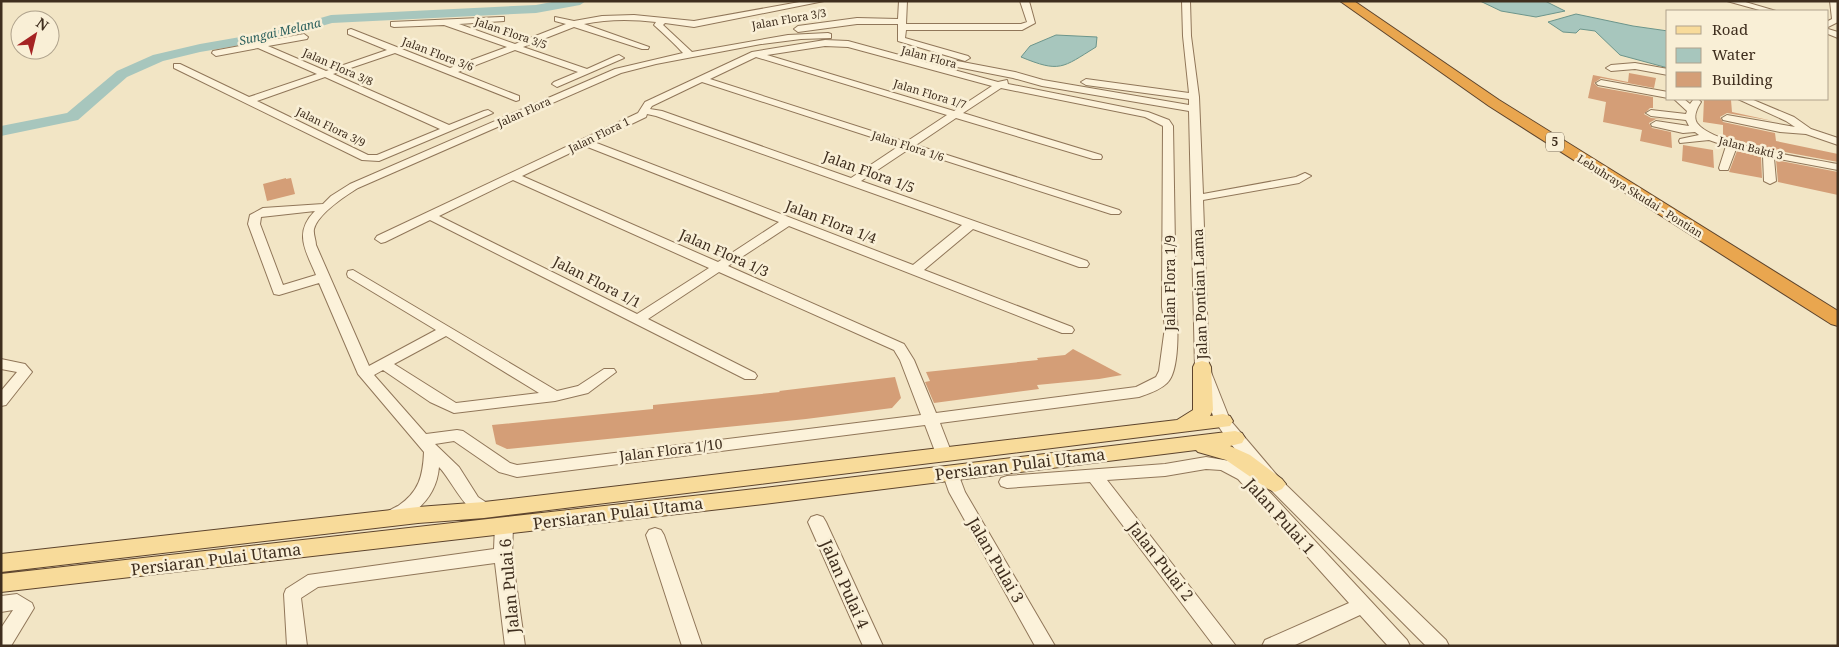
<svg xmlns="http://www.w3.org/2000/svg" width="1839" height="647" font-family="'Noto Serif',serif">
	<rect width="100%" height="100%" fill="#f2e5c5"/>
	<path fill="#a7c6bd" stroke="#6c958b" d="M1480 1H1545L1565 11 1536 17 1501 11Z
		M1576 14 1633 26 1668 31V68L1620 55 1595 31 1580 29 1576 33 1563 32 1548 22Z
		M1056 35 1097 37 1096 47C1062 68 1060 73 1021 57L1030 46Z"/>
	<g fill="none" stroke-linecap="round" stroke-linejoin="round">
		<path fill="#a7c6bd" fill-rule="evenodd" d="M557 1H586L580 5 536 13 332 23 277 39 200 52 163 61 127 77 78 120 1 136V126L67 113 117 71 153 55 200 44 275 31 331 15 536 5Z"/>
	</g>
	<path fill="#d49e77" d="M1629 73 1656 78 1654 88 1601 78 1594 83 1598 87 1653 97V108H1650L1644 114 1651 118 1671 120 1656 119 1649 123 1652 128 1671 132 1672 148 1640 141 1642 130 1603 122 1606 102 1588 98 1593 75 1628 82Z
		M1704 99 1731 100 1732 112 1773 121 1727 113 1720 117 1723 122 1775 133 1776 141 1838 154V162L1763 148 1723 136V125L1703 122Z
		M1683 145 1713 150 1714 168 1682 161Z
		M1737 151 1761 157 1762 178 1729 172Z
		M1776 160 1838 172V195L1778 182Z
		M286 178V179L291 178 295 194 267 201 263 184Z
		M1073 349 1122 375 1099 379 1037 385 1039 389 934 403 925 382 930 381 926 372 1038 360 1037 358 1065 355Z
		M895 377 901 398 892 408 806 419 507 449 496 444 492 425 653 409V405L780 392 779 391Z"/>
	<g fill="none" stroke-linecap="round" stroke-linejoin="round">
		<defs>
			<path id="minor" d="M805 1H824L694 27 665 23 663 25 692 52 788 35 828 33 831 34V38L801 39 761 44 656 64 621 73 358 188C345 196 318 214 314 229 313 234 316 240 316 245L369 366 436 330 348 277 347 274 348 271 353 270 557 391 578 386 604 369H614L616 372 588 393 555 401 454 413 430 402 383 370 374 375 426 434 457 430 463 431 510 463 517 465 921 415 900 360 894 350 719 272 648 319 755 373 757 376 755 379H745L430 220 385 242 381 243 375 239 377 236 638 113 645 102 752 52 825 40 848 41 998 82 1007 80 1008 84 1148 112 1169 120 1173 126 1176 307C1178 324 1180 371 1167 383 1160 390 1148 394 1139 397L940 423 952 454 950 458 944 460 938 458 936 454 925 425 517 477 499 472 454 441 435 444 459 467 478 497 490 505 493 510 490 515C468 521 453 481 439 467 437 491 424 507 404 518 397 522 393 524 385 522L382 517C386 511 392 509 398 506 419 492 423 476 424 452L358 374 319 283 279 295 274 294 248 224 250 215 263 208 323 204 331 196 350 184 615 69 683 53C674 43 664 34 654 25L656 22C631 19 608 19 584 24L649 47 648 49H642L574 27 523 47 587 69 616 56 619 55 624 58 557 87 552 84 554 82 578 72 515 50 458 72 519 96V100L516 101 395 53 333 74 449 125 484 111 488 110 493 113 379 161 362 160 174 68V64H180L249 97 317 74 258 48 216 56 212 53 213 51 304 34 308 37 307 39 268 46 326 71 387 50 348 34V30L351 29 450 68 507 47 444 25 394 27 391 26V22L501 17H504V21L459 24 515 44 566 24 555 21V17L574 21 602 16 634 15 694 21ZM825 46 848 47 992 86 954 111 767 55ZM756 57 947 115 906 142 710 79ZM325 77 440 129 377 155H368L257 101ZM702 82 899 146 851 178 662 111 650 109 652 106ZM1001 88 1145 117 1163 126 1162 307 1165 327 1159 371 1156 377 1136 387 936 413 914 360 904 344 728 266 789 226 1062 333H1072L1074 330 1072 327 924 270 973 229 1079 267H1087L1089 264 1087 261 861 181 909 149 1111 214H1119L1121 212 1119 210 916 145 956 118 1093 159H1101L1102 157 1101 155 963 113ZM647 114 656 116 962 225 913 265 594 142 646 117ZM585 146 779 222 718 262 522 176ZM513 180 709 268 637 314 439 216ZM315 211C293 233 306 251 316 275L283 285 260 224 261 217ZM446 336 539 393 456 403 394 364Z
				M899 1H907L906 24H1021L1027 22 1020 1H1029L1035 23 1022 30H906L905 38 968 56 970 58 965 61 898 41V24H857L798 32 794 29 798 26 857 18 898 19Z
				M1182 1H1190L1191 36 1199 97 1203 194 1296 177 1305 173 1311 176 1299 183 1203 200 1209 367 1230 420 1281 480 1446 640 1449 646H1426L1269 488 1229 442 1215 421 1195 367 1189 111 1042 86 1013 78 952 66 947 63 952 60 1015 72 1043 80 1189 105V99L1086 85 1081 82 1086 79 1189 93 1183 36Z
				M1727 1H1742L1776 11H1763Z
				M1830 1H1838V22L1828 27V21L1832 19Z
				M1828 29 1838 32V38L1828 34Z
				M1635 63 1668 69V75L1635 69 1611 71 1606 68 1611 65Z
				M1601 80 1668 92V98L1598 85 1596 83Z
				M1674 99H1684L1690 104 1693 100H1699L1701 102C1697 108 1693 117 1697 123 1714 146 1808 158 1838 164V170L1774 158 1776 181 1770 184 1764 181 1763 156 1736 149 1728 170H1720L1719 168 1726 146 1709 140 1680 143 1679 141 1680 139 1699 135 1695 132 1683 133 1652 126 1651 124 1656 121 1689 126 1686 120 1651 116 1646 113 1651 110 1686 114 1687 111Z
				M1738 99H1751L1794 117 1811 129 1838 138V145L1806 134 1780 132 1723 120 1722 118 1727 115 1795 127 1786 121Z
				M1 359 25 364 32 372 6 405 1 406V391L17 372 1 369Z
				M1206 457 1230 461 1250 471 1407 640 1410 646H1388L1360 615 1293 646H1262L1265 640 1349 603 1238 479 1221 470 1206 469 1165 476 1107 480 1236 646H1214L1090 482 1007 488 1001 486 999 482 1001 478 1007 476 1165 464Z
				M950 466 956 468 965 492 1055 646H1035L949 492 942 472 944 468Z
				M817 515 823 517 826 522 883 646H863L808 522 811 517Z
				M504 519 510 521 513 526 512 555 525 646H505L495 563 318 587 301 598 307 646H287L284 594 286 589 308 575 494 549 495 526 498 521Z
				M655 528 661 530 664 535 702 646H682L646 535 649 530Z
				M17 594 32 603 34 608 11 646H1V628L13 610 1 612V596Z"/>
			<path id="major" d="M1202 361 1209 363 1211 367 1213 410 1210 416 1223 414 1230 416 1233 421 1230 426 484 518 418 523 1 572V554L418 507 484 502 1177 420 1193 410V367L1195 363Z
				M1235 431 1242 433 1245 438 1242 443 1230 446 1250 455 1282 479 1286 484 1282 489 1275 492 1268 489 1226 460 1198 452 1196 450 755 505 1 592V574L755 489Z"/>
			<path id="highway" d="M1340 1H1354L1499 100 1838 311V326L1831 324 1489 106Z"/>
		</defs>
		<use href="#minor" stroke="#907659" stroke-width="2"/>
		<use href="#major" stroke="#5d442d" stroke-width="2"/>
		<use href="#highway" stroke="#5d442d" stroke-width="2"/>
		<use href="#minor" fill="#fcf2da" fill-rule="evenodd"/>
		<use href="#major" fill="#f8db9a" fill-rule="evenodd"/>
		<use href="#highway" fill="#e9a64f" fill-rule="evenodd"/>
	</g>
	<g text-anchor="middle" stroke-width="5" stroke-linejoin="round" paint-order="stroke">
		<g font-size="11" fill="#3f2e1e" stroke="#f9efd6">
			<text transform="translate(789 19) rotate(-10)" y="4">Jalan Flora 3/3</text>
			<text transform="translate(511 33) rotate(19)" y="4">Jalan Flora 3/5</text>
			<text transform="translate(438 54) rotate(21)" y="4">Jalan Flora 3/6</text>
			<text transform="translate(929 57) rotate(15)" y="4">Jalan Flora</text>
			<text transform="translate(338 67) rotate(24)" y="4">Jalan Flora 3/8</text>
			<text transform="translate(930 94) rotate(17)" y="4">Jalan Flora 1/7</text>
			<text transform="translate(524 112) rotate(-24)" y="4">Jalan Flora</text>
			<text transform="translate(331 127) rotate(26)" y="4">Jalan Flora 3/9</text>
			<text transform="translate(599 135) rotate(-26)" y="4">Jalan Flora 1</text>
			<text transform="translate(908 146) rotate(18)" y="4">Jalan Flora 1/6</text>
			<text transform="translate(1751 148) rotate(14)" y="4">Jalan Bakti 3</text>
			<text transform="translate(1640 196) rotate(32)" y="4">Lebuhraya Skudai - Pontian</text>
		</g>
		<g font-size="12" font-style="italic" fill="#2c605d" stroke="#f9efd6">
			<text transform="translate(280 32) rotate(-13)" y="4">Sungai Melana</text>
		</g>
		<rect fill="#f9efd6" stroke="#776855" stroke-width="1" x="1546" y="132.5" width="18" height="19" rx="4"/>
		<g font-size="12" font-weight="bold" fill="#3f2e1e">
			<text x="1555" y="146">5</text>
		</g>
		<g font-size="14" fill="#3f2e1e" stroke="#f9efd6">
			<text transform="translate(869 172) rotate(20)" y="5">Jalan Flora 1/5</text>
			<text transform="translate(831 222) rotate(21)" y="5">Jalan Flora 1/4</text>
			<text transform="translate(724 253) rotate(24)" y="5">Jalan Flora 1/3</text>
			<text transform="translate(597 282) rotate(27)" y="5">Jalan Flora 1/1</text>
			<text transform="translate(1170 283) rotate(-90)" y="5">Jalan Flora 1/9</text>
			<text transform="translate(1200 294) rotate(-92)" y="5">Jalan Pontian Lama</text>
			<text transform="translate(671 450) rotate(-7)" y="5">Jalan Flora 1/10</text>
		</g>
		<g font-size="16" fill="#3f2e1e" stroke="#f9efd6">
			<text transform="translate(1020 464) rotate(-7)" y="6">Persiaran Pulai Utama</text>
			<text transform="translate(618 513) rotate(-7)" y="6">Persiaran Pulai Utama</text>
			<text transform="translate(1280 516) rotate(48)" y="6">Jalan Pulai 1</text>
			<text transform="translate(216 559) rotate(-7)" y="6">Persiaran Pulai Utama</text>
			<text transform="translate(996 560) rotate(60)" y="6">Jalan Pulai 3</text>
			<text transform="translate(1161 561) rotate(52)" y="6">Jalan Pulai 2</text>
			<text transform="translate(845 584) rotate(66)" y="6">Jalan Pulai 4</text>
			<text transform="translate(509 586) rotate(-95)" y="6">Jalan Pulai 6</text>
		</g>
	</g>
	<rect width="1839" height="647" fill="none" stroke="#3f2e1e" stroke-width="5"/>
	<rect x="1666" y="10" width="162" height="90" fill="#f9efd6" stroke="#afa28c"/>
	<rect x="1676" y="26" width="25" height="8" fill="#f8db9a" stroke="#afa28c"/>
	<text x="1712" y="35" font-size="15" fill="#3f2e1e">Road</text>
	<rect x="1676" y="48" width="25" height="15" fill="#a7c6bd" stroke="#afa28c"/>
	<text x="1712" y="60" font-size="15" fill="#3f2e1e">Water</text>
	<rect x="1676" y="72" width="25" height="15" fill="#d49e77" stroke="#afa28c"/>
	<text x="1712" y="85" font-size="15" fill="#3f2e1e">Building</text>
	<g transform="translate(35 35) rotate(35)"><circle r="24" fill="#f9efd6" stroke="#afa28c"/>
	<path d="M0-4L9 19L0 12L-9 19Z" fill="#a52323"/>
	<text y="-8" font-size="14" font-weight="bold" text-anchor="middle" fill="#3f2e1e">N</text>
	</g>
</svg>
